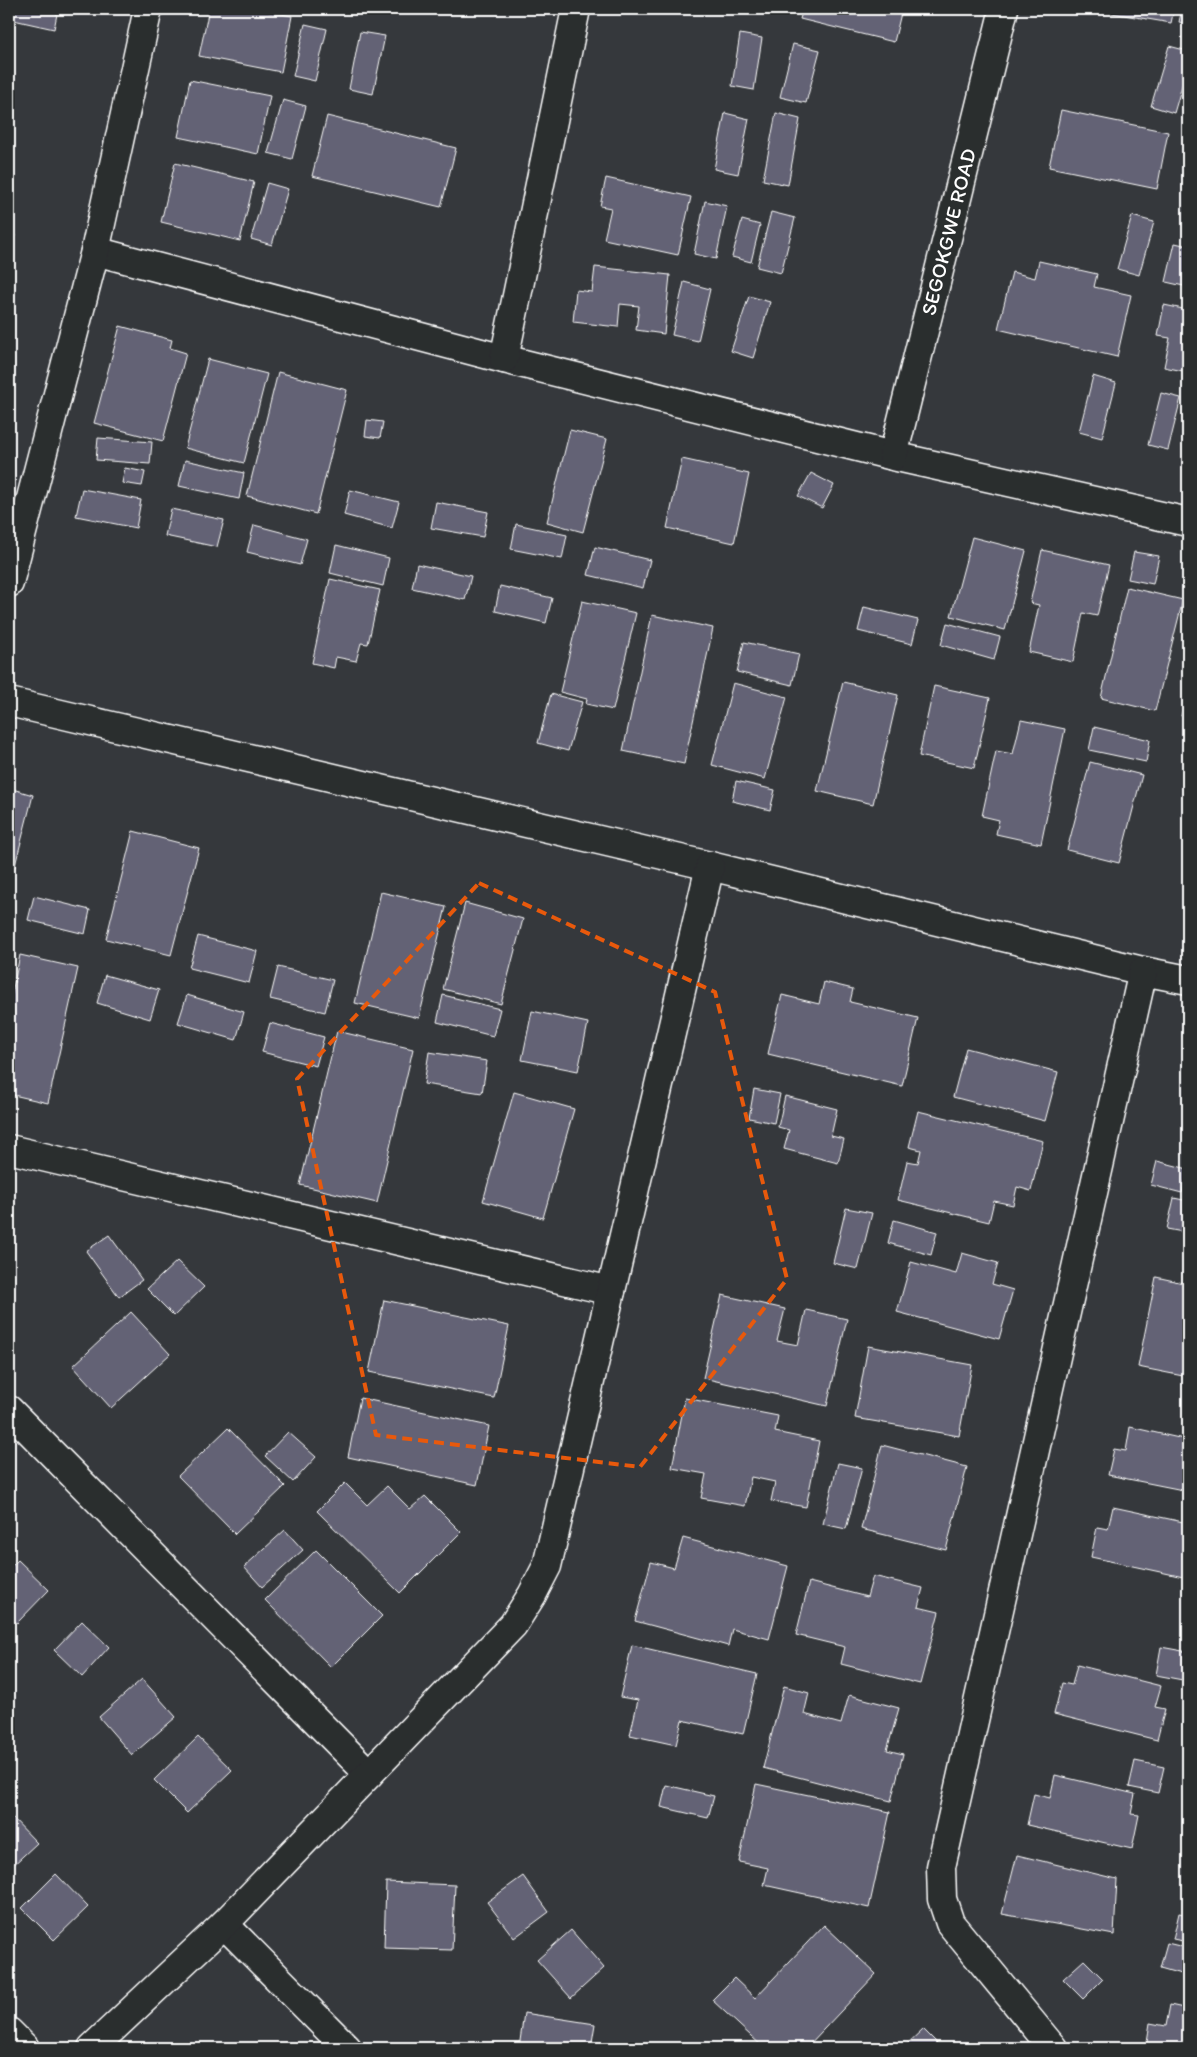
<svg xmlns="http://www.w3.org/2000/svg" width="1197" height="2057" font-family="Itim,sans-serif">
	<rect width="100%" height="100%" fill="#35383c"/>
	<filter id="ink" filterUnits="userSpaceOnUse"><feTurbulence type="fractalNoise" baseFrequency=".02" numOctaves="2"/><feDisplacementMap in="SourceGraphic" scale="10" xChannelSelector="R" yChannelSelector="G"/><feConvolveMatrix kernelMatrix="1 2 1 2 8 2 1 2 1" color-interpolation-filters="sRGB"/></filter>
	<g filter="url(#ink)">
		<path fill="#636274" stroke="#fff" d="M9 9H58L54 29 9 19Z
			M209 9H253L292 16 281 72 199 56Z
			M375 9H397L395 14Z
			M803 9H902L894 42 800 19Z
			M1088 9H1174L1171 23Z
			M1182 9H1188V24L1179 22Z
			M305 24 327 29 315 81 293 76Z
			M360 32 385 36 373 94 349 89Z
			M740 34 762 38 754 90 732 86Z
			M793 44 820 50 806 103 780 97Z
			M1169 46 1188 51V65L1174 113 1151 106Z
			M190 80 270 96 258 154 178 137Z
			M283 100 306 106 292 159 268 153Z
			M1061 110 1168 132 1157 189 1049 167Z
			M725 113 749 119 738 174 714 169Z
			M776 113 800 119 788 185 763 180Z
			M327 116 456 148 441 207 312 176Z
			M175 163 254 182 240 241 161 222Z
			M606 178 691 197 678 255 604 239 611 208 600 206Z
			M267 183 288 189 272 245 251 239Z
			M705 201 727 206 716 259 694 254Z
			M771 212 795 218 781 273 757 267Z
			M1132 216 1154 222 1139 275 1117 269Z
			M742 220 760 225 751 262 732 257Z
			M9 233 15 235 9 260Z
			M1175 243 1188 246V287L1166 282Z
			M1039 261 1097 274 1094 287 1131 295 1117 357 998 329 1012 272 1035 278Z
			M595 267 670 275 664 334 636 330 639 306 620 304 618 327 573 322 576 290 592 292Z
			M684 282 710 289 698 341 672 335Z
			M749 296 770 302 753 358 731 351Z
			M1164 305 1188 310V372L1164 367 1170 338 1158 336Z
			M120 326 172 340 170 348 186 353 163 441 94 423Z
			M208 359 267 374 244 463 185 448Z
			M278 372 347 390 316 514 247 496Z
			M1093 376 1116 383 1102 438 1079 432Z
			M1161 393 1181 398 1168 450 1148 445Z
			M367 420 383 422 380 438 365 436Z
			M570 430 607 439 583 532 547 522Z
			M98 438 152 442 150 464 96 460Z
			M682 459 749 474 734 543 667 528Z
			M185 460 244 473 239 499 179 486Z
			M125 468 145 472 142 486 122 483Z
			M811 473 834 485 822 508 798 496Z
			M82 489 141 500 136 528 76 516Z
			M350 490 399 502 392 528 344 515Z
			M436 502 488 512 483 537 431 528Z
			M171 509 224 520 217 547 165 536Z
			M516 524 567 535 562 559 511 549Z
			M254 525 307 539 300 565 247 552Z
			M972 537 1026 551 1005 630 951 616Z
			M336 545 389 558 383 586 330 573Z
			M595 547 650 560 643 588 588 575Z
			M1042 550 1109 565 1097 616 1083 613 1073 662 1029 652 1039 605 1030 603Z
			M1134 552 1159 556 1153 584 1128 579Z
			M417 564 471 576 465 600 412 588Z
			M330 579 380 590 368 644 361 643 356 661 336 657 334 668 312 663Z
			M500 586 552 598 546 623 495 611Z
			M1127 587 1183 600 1155 711 1101 698Z
			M582 601 636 613 613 710 586 704 587 699 560 692Z
			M864 607 918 620 912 644 858 631Z
			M652 615 713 628 684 764 623 751Z
			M947 623 1000 637 994 660 941 645Z
			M744 642 799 654 792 685 737 672Z
			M843 682 898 695 873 804 817 791Z
			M733 683 787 697 765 779 712 765Z
			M934 686 990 698 974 768 919 756Z
			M1188 692V718L1181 716Z
			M551 694 582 702 568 751 538 743Z
			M1021 720 1065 729 1041 844 996 834 999 820 982 816 996 751 1013 754Z
			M1094 727 1150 740 1146 762 1089 750Z
			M1090 762 1142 775 1119 863 1067 850Z
			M736 781 775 790 770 810 732 801Z
			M9 788 33 795 9 889Z
			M133 831 199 848 171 955 106 939Z
			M381 892 446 907 419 1018 355 1003Z
			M34 896 90 910 85 934 28 920Z
			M465 903 523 919 501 1004 443 989Z
			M198 936 257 951 249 983 189 968Z
			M20 955 78 968 48 1103 9 1094V1007Z
			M278 967 333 980 325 1012 270 999Z
			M105 975 159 990 150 1019 97 1003Z
			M824 982 853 989 850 1002 918 1018 902 1086 768 1054 782 995 819 1004Z
			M187 995 244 1012 236 1040 178 1023Z
			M443 995 500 1009 493 1036 437 1022Z
			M532 1011 588 1023 578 1071 522 1060Z
			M270 1023 324 1037 316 1066 262 1052Z
			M337 1031 413 1049 377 1203 300 1185Z
			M966 1048 1058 1072 1045 1121 953 1097Z
			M429 1052 487 1061 482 1093 424 1084Z
			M754 1089 780 1094 774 1123 749 1118Z
			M514 1092 574 1109 543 1218 483 1201Z
			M785 1096 837 1109 831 1136 844 1139 838 1163 784 1149 789 1130 778 1127Z
			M918 1111 1043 1141 1031 1191 1017 1187 1013 1205 994 1201 989 1222 898 1200 907 1161 918 1163 921 1150 909 1147Z
			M1157 1161 1188 1169 1182 1193 1151 1185Z
			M1174 1198 1188 1201V1199V1233L1167 1229Z
			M846 1208 872 1213 858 1269 833 1263Z
			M894 1220 937 1232 931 1255 888 1243Z
			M109 1235 142 1280 119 1297 86 1251Z
			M962 1253 998 1263 992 1284 1013 1290 999 1339 897 1312 911 1262 956 1274Z
			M177 1261 204 1287 174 1316 147 1289Z
			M1156 1277 1188 1284V1377L1138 1367Z
			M722 1295 785 1309 777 1341 798 1345 806 1310 847 1319 827 1406 703 1378Z
			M384 1300 509 1326 494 1398 369 1372Z
			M131 1312 170 1354 111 1408 73 1366Z
			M868 1346 972 1365 959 1436 855 1418Z
			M360 1398 489 1426 477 1485 348 1457Z
			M685 1398 778 1416 775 1432 819 1441 806 1507 771 1501 775 1482 751 1477 745 1506 701 1498 706 1474 672 1468Z
			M1130 1427 1188 1440V1491L1108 1475 1114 1449 1126 1451Z
			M228 1428 285 1486 235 1534 178 1476Z
			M288 1432 316 1457 293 1482 265 1456Z
			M882 1445 967 1467 946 1550 861 1529Z
			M838 1463 862 1468 846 1529 823 1524Z
			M345 1483 367 1505 387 1486 410 1509 425 1496 461 1532 400 1593 317 1511Z
			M1113 1507 1188 1523V1578L1091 1557 1097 1527 1108 1529Z
			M285 1530 303 1550 262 1587 244 1567Z
			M683 1538 788 1566 769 1639 732 1629 728 1646 635 1621 651 1562 674 1568Z
			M316 1550 382 1616 331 1667 265 1600Z
			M18 1560 49 1590 17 1623 9 1615V1569Z
			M873 1576 923 1588 918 1607 939 1612 920 1684 841 1664 845 1647 796 1635 809 1582 867 1597Z
			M82 1621 109 1647 82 1677 54 1650Z
			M632 1645 757 1674 743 1734 682 1720 676 1745 630 1735 638 1700 620 1697Z
			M1161 1647 1188 1652V1681L1156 1675Z
			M1077 1665 1161 1686 1155 1707 1165 1709 1157 1740 1054 1714 1062 1683 1072 1685Z
			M142 1679 176 1717 132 1755 99 1717Z
			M784 1686 809 1693 804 1714 841 1724 849 1695 899 1708 887 1750 903 1754 891 1801 763 1768Z
			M198 1737 232 1770 187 1813 154 1780Z
			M1135 1761 1164 1767 1158 1793 1129 1787Z
			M1055 1775 1135 1794 1131 1814 1139 1815 1132 1849 1027 1825 1034 1794 1050 1798Z
			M756 1784 890 1812 869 1908 764 1885 768 1868 739 1862Z
			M666 1785 714 1796 708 1818 661 1807Z
			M9 1814 37 1843 9 1869Z
			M1017 1855 1117 1879 1114 1935 1002 1914Z
			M56 1874 88 1907 54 1940 22 1908Z
			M523 1876 549 1912 514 1938 487 1902Z
			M386 1882 455 1885 452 1950 384 1948Z
			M1179 1913 1188 1915V1942L1173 1939Z
			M824 1925 876 1974 806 2048H764L712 2000 734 1978 755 1998Z
			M571 1930 604 1968 571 1998 537 1960Z
			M1167 1943 1188 1948V1976L1160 1968Z
			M1084 1960 1103 1979 1083 1999 1063 1979Z
			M1170 2005 1188 2009V2048H1146L1150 2023 1166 2026Z
			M524 2013 595 2024 591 2048H519Z
			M923 2029 942 2048H903Z"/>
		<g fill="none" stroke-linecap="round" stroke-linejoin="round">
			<defs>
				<g id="street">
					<path d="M95 251 504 359 893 456 1188 522"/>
					<path d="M504 359 576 9"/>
					<path id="s1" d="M893 456 1004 9"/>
					<path d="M9 583 95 251 148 9"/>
					<path d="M9 702 710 866 1143 971 1188 980"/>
					<path d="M9 1149 611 1291"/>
					<path d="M9 1410 369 1774"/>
					<path d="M224 1924 347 2048"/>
					<path d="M9 2032 25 2048"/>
					<path d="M92 2048 224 1924 513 1625 532 1595 547 1566 710 866"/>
					<path d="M1053 2048 950 1923 942 1899 941 1867 1143 971"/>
				</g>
			</defs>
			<use href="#street" stroke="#fff" stroke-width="31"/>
			<use href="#street" stroke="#2a2d2e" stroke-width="28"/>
		</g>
	</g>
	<path fill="none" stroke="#e8590c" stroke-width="4" stroke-dasharray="10 6" stroke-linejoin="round" d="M479 883 715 992 787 1279 640 1467 376 1435 297 1079Z"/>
	<g text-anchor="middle" stroke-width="4" stroke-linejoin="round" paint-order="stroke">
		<g font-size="21" fill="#fff" stroke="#2a2d2e">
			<text dy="7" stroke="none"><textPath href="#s1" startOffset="231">SEGOKGWE ROAD</textPath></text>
		</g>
	</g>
	<rect width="1197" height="2057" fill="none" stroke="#2a2d2e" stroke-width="30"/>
	<rect x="15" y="15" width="1167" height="2027" fill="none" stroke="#fff" stroke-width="2" filter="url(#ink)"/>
</svg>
